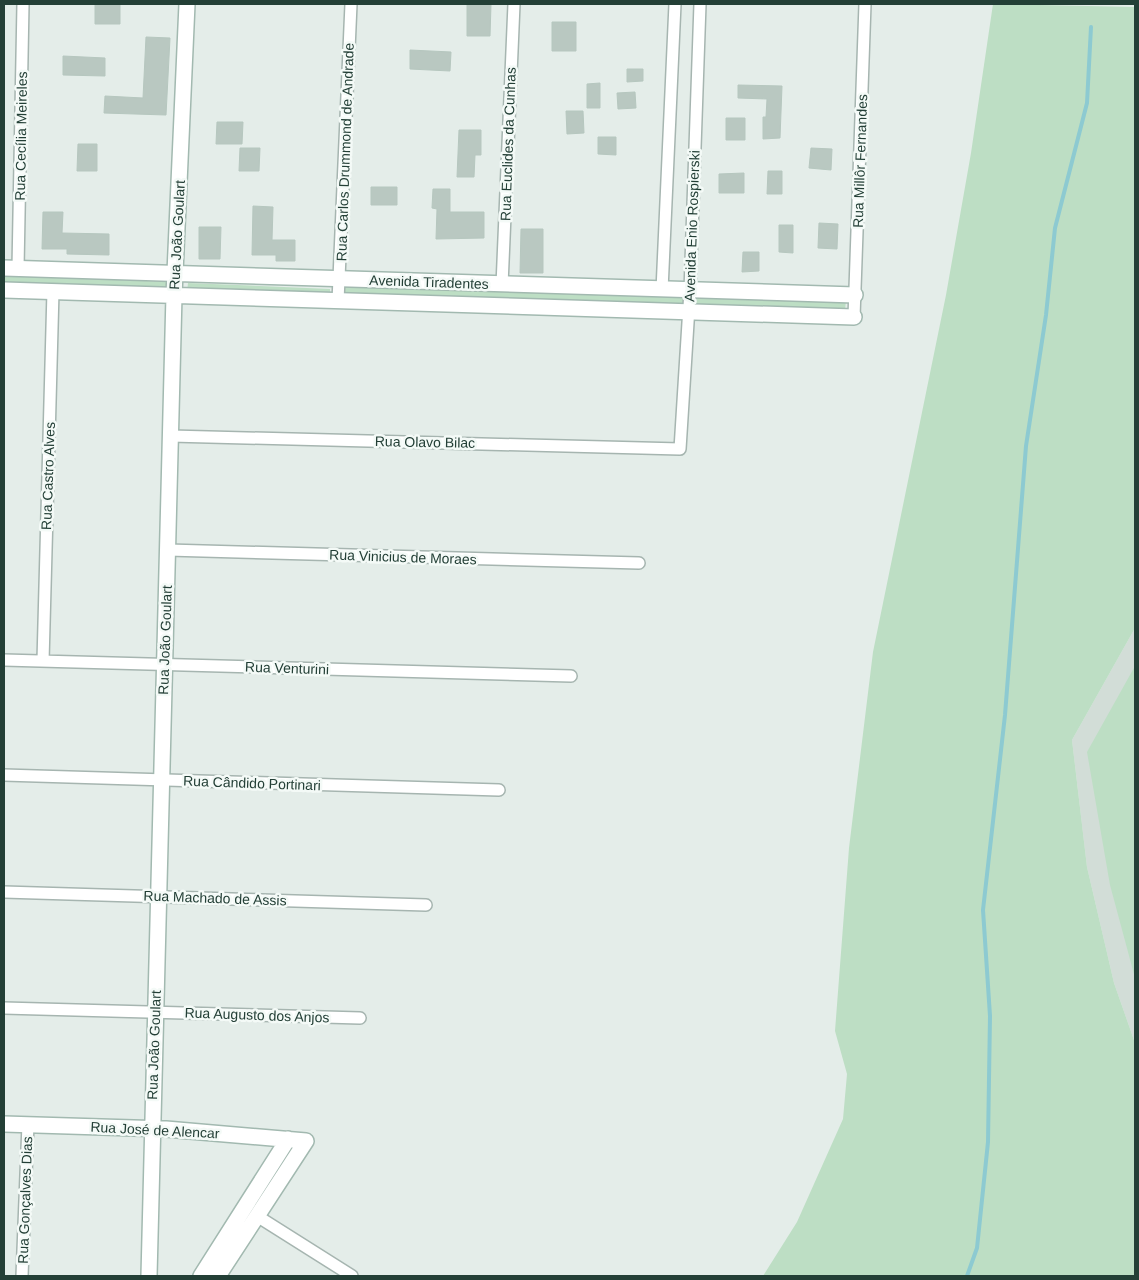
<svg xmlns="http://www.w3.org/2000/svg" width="1139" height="1280" font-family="Arial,sans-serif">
	<rect width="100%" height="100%" fill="#e4ede9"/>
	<path fill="#d2ddd7" d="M1135 628V1043L1114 983 1087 867 1072 740Z"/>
	<path fill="#bddec4" d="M993 4 1135 7V628L1072 740 1087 867 1114 983 1135 1043V1276H763L797 1222 843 1119 847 1074 835 1031 849 848 873 652 946 295 971 153Z
		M4 275 170 282 169 292 4 286Z
		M188 283 330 289V297L187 292Z
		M345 287 684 296V307L345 298Z
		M695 297 846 301 845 310 694 305Z
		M1135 666V978L1110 885 1087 752Z"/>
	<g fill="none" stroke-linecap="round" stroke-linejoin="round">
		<path stroke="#8dcad1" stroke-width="4" d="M967 1276 977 1248 988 1142 990 1016 983 910 1005 715 1026 446 1046 315 1055 228 1087 103 1091 27"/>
	</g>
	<path fill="#b9c8c1" stroke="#b6c7bf" d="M95 4H120V24H95Z
		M467 4H491L490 36H467Z
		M552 22H576V51H552Z
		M146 37 170 38 166 115 104 113 105 96 143 98Z
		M410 50 451 52 450 71 410 69Z
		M63 56 105 58V76L63 75Z
		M627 69H643V81L627 82Z
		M600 83V108H587V84Z
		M738 85 782 86 780 138 763 139V117H766L767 99 738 98Z
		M635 92 636 108 618 109 617 93Z
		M566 111H583L584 133 567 134Z
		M726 118H745V140H726Z
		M217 122H243L242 144H216Z
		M459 130H481V155H475L474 177H457Z
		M598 137H616V155L598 154Z
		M78 144H97V171H77Z
		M240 148H260L259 171H239Z
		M811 148 832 149 831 170 809 168Z
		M768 171H782V194H767Z
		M744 173V193H719V174Z
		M371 187H397V205H371Z
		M433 189H450V212H484V238L436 239 437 209 432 208Z
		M253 206 273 207 272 240H295V261H276V255H252Z
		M43 212H63L62 233 109 234V255L67 254V249H42Z
		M819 223 838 224 837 249 818 248Z
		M779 225H793V253L779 252Z
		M199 227H221L220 259H199Z
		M521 229H543V273H520Z
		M743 252H759V271L742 272Z"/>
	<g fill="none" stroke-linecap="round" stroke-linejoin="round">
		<defs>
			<path id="street" d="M18 268 23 4
				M502 285 514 4
				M662 290 675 4
				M338 301 351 4
				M854 317 865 4
				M171 436 680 449 690 291 700 4
				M168 550 639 563
				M4 660 571 676
				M43 661 53 291
				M4 775 499 790
				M4 892 426 905
				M4 1008 360 1018
				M257 1216 352 1276
				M22 1276 28 1124"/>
			<path id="secondary" d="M4 268 855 295
				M4 290 854 317
				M4 1124 166 1129 306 1141 218 1276
				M149 1276 174 295 187 4
				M201 1276 288 1139"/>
		</defs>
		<use href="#street" stroke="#a6b5b0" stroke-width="14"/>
		<use href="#secondary" stroke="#a2b9b0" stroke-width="18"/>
		<use href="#street" stroke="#fff" stroke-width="11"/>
		<use href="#secondary" stroke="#fff" stroke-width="15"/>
	</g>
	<g text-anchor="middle" stroke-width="5" stroke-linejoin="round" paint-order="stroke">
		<g font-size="14" fill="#233f36" stroke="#f4faf7">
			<text transform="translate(21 136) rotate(-89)" y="5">Rua Cecília Meireles</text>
			<text transform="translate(508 144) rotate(-88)" y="5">Rua Euclides da Cunhas</text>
			<text transform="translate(345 152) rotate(-88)" y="5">Rua Carlos Drummond de Andrade</text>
			<text transform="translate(860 161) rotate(-88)" y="5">Rua Millôr Fernandes</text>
			<text transform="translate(692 226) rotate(-88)" y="5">Avenida Enio Rospierski</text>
			<text transform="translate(177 235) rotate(-87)" y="5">Rua João Goulart</text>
			<text transform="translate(429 282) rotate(2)" y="5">Avenida Tiradentes</text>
			<text transform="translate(425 442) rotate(1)" y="5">Rua Olavo Bilac</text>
			<text transform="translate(48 476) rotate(-88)" y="5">Rua Castro Alves</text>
			<text transform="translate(403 557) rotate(2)" y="5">Rua Vinicius de Moraes</text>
			<text transform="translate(165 640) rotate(-88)" y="5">Rua João Goulart</text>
			<text transform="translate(287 668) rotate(2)" y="5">Rua Venturini</text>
			<text transform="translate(252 783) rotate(2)" y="5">Rua Cândido Portinari</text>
			<text transform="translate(215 898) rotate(2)" y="5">Rua Machado de Assis</text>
			<text transform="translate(257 1015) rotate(2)" y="5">Rua Augusto dos Anjos</text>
			<text transform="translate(154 1045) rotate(-88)" y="5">Rua João Goulart</text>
			<text transform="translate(155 1130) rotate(3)" y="5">Rua José de Alencar</text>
			<text transform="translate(25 1200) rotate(-88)" y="5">Rua Gonçalves Dias</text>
		</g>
	</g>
	<rect width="1139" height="1280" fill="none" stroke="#233f36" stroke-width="10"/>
</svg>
